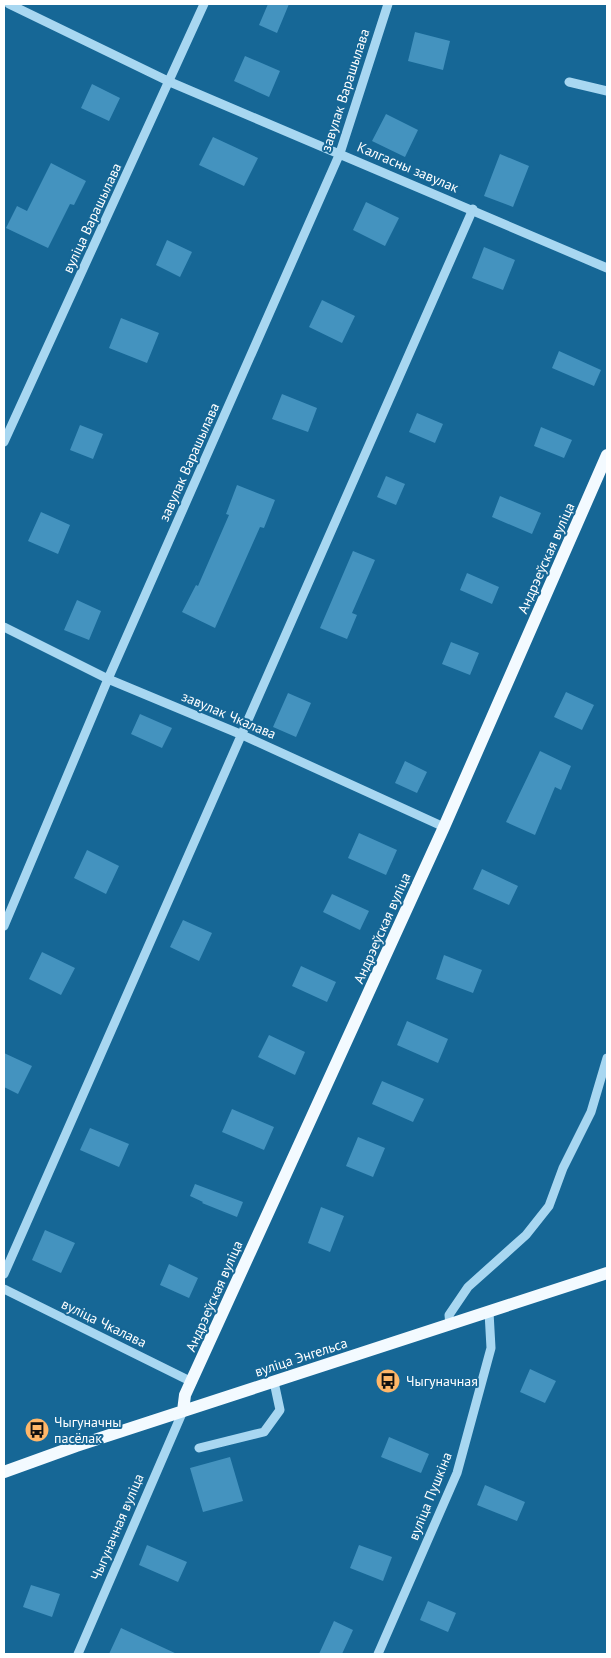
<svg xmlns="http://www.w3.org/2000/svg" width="611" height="1658" font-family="'PT Sans',sans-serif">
	<rect width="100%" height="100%" fill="#166796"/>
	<path fill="#4493bf" d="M268 4H289L277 33 259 25Z
		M415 32 450 41 443 70 408 61Z
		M245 56 280 71 269 97 234 81Z
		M92 84 120 98 109 121 81 108Z
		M386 114 418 130 405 157 372 141Z
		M213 137 258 158 244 186 199 165Z
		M500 154 529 166 513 207 484 196Z
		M51 163 86 181 74 205 70 204 48 248 6 228 17 206 27 211Z
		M366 202 399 218 385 246 353 230Z
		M167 240 192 252 180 277 156 265Z
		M484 247 515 260 503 290 472 278Z
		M322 300 355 316 342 343 309 327Z
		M121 318 159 333 147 363 109 348Z
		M559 351 601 370 594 386 552 368Z
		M282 394 317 408 308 432 272 419Z
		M417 413 443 424 435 443 409 432Z
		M80 425 103 434 93 459 70 450Z
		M541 427 572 440 564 458 534 446Z
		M386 476 405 484 396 505 377 497Z
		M237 485 275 500 264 528 260 527 215 628 182 612 196 585 198 586 229 515 226 514Z
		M500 496 541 513 532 534 492 517Z
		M41 512 70 525 58 554 28 541Z
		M353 551 375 560 352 613 357 615 347 639 320 628Z
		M467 573 499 587 492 604 460 590Z
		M77 600 101 611 89 640 64 630Z
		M451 642 479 653 470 675 442 664Z
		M566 692 594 705 582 730 554 717Z
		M288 693 311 703 296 737 273 727Z
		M140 714 172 728 162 748 131 734Z
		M540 751 571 766 561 790 555 787 535 835 506 822Z
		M405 761 427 772 417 793 395 783Z
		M359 833 397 850 386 875 348 858Z
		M87 850 119 866 106 894 74 878Z
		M482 869 518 886 509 905 473 889Z
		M332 894 369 911 360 930 323 912Z
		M183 920 212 933 199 961 170 947Z
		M42 952 75 968 61 995 29 979Z
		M444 955 482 970 473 993 436 979Z
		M301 966 336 982 327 1002 292 986Z
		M407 1021 448 1039 438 1063 397 1045Z
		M269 1035 305 1052 295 1075 258 1057Z
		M4 1053 32 1066 18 1094 4 1087Z
		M382 1081 424 1099 413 1122 372 1104Z
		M232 1109 274 1127 264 1150 222 1132Z
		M90 1128 129 1144 119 1167 80 1150Z
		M358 1137 385 1148 373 1177 346 1166Z
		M195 1184 243 1202 237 1217 202 1203 203 1202 190 1196Z
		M321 1207 344 1216 330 1252 308 1243Z
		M45 1230 75 1243 61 1273 32 1260Z
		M169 1264 198 1278 189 1298 160 1285Z
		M530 1369 556 1381 545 1403 520 1392Z
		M389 1437 429 1454 421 1473 381 1457Z
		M230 1457 243 1501 203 1512 190 1468Z
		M485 1485 525 1502 517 1521 477 1505Z
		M147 1545 187 1562 178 1582 139 1565Z
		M359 1545 392 1557 383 1581 350 1568Z
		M31 1585 60 1594 52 1617 23 1607Z
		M428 1601 456 1613 448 1632 420 1620Z
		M334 1621 353 1630 342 1654H319Z
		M121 1628 177 1654H109Z"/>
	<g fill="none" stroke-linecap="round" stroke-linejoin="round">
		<path stroke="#a8d7f1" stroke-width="9" d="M9 4 170 82 607 268
			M569 82 607 91
			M4 442 204 4
			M4 627 108 679 240 734 444 827
			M4 926 108 679 340 153 388 4
			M4 1274 473 209
			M4 1289 192 1382
			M450 1325 449 1315 468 1287 526 1235 549 1206 563 1168 591 1112 607 1058
			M199 1448 264 1432 280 1410 274 1382
			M78 1654 183 1411
			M378 1654 457 1473 491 1348 489 1312"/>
		<path stroke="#f3faff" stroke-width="12" d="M183 1411 185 1395 444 827 607 455
			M4 1472 76 1446 607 1273"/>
	</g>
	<defs>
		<symbol id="bus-disc" viewBox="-11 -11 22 22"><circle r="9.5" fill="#ffb769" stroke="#166796"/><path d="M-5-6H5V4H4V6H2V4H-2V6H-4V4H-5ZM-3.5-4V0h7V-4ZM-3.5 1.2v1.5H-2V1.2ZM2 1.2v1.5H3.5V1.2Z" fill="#111"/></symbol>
	</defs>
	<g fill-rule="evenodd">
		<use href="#bus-disc" x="374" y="1367" width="28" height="28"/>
		<use href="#bus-disc" x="23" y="1416" width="28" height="28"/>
	</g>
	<g text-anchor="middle" stroke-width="4" stroke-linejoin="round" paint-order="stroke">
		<g font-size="14" fill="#fff" stroke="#166796">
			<text transform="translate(345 90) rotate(-72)" y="5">завулак Варашылава</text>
			<text transform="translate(408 167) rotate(23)" y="5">Калгасны завулак</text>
			<text transform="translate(92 218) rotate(-65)" y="5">вуліца Варашылава</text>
			<text transform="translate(189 462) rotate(-66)" y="5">завулак Варашылава</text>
			<text transform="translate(546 558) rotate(-66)" y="5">Андрэеўская вуліца</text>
			<text transform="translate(229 715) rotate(23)" y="5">завулак Чкалава</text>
			<text transform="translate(382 928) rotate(-66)" y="5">Андрэеўская вуліца</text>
			<text transform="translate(214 1296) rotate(-66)" y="5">Андрэеўская вуліца</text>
			<text transform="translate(104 1323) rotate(26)" y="5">вуліца Чкалава</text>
			<text transform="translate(301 1357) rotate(-18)" y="5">вуліца Энгельса</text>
			<text transform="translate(430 1496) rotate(-68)" y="5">вуліца Пушкіна</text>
			<text transform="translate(117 1527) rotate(-67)" y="5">Чыгуначная вуліца</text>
		</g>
		<g font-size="14" fill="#fff" stroke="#166796" text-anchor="start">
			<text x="406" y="1386">Чыгуначная</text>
			<text x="54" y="1427">Чыгуначны<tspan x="54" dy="16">пасёлак</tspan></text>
		</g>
	</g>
	<rect width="611" height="1658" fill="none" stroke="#ffffff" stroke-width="10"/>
</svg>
